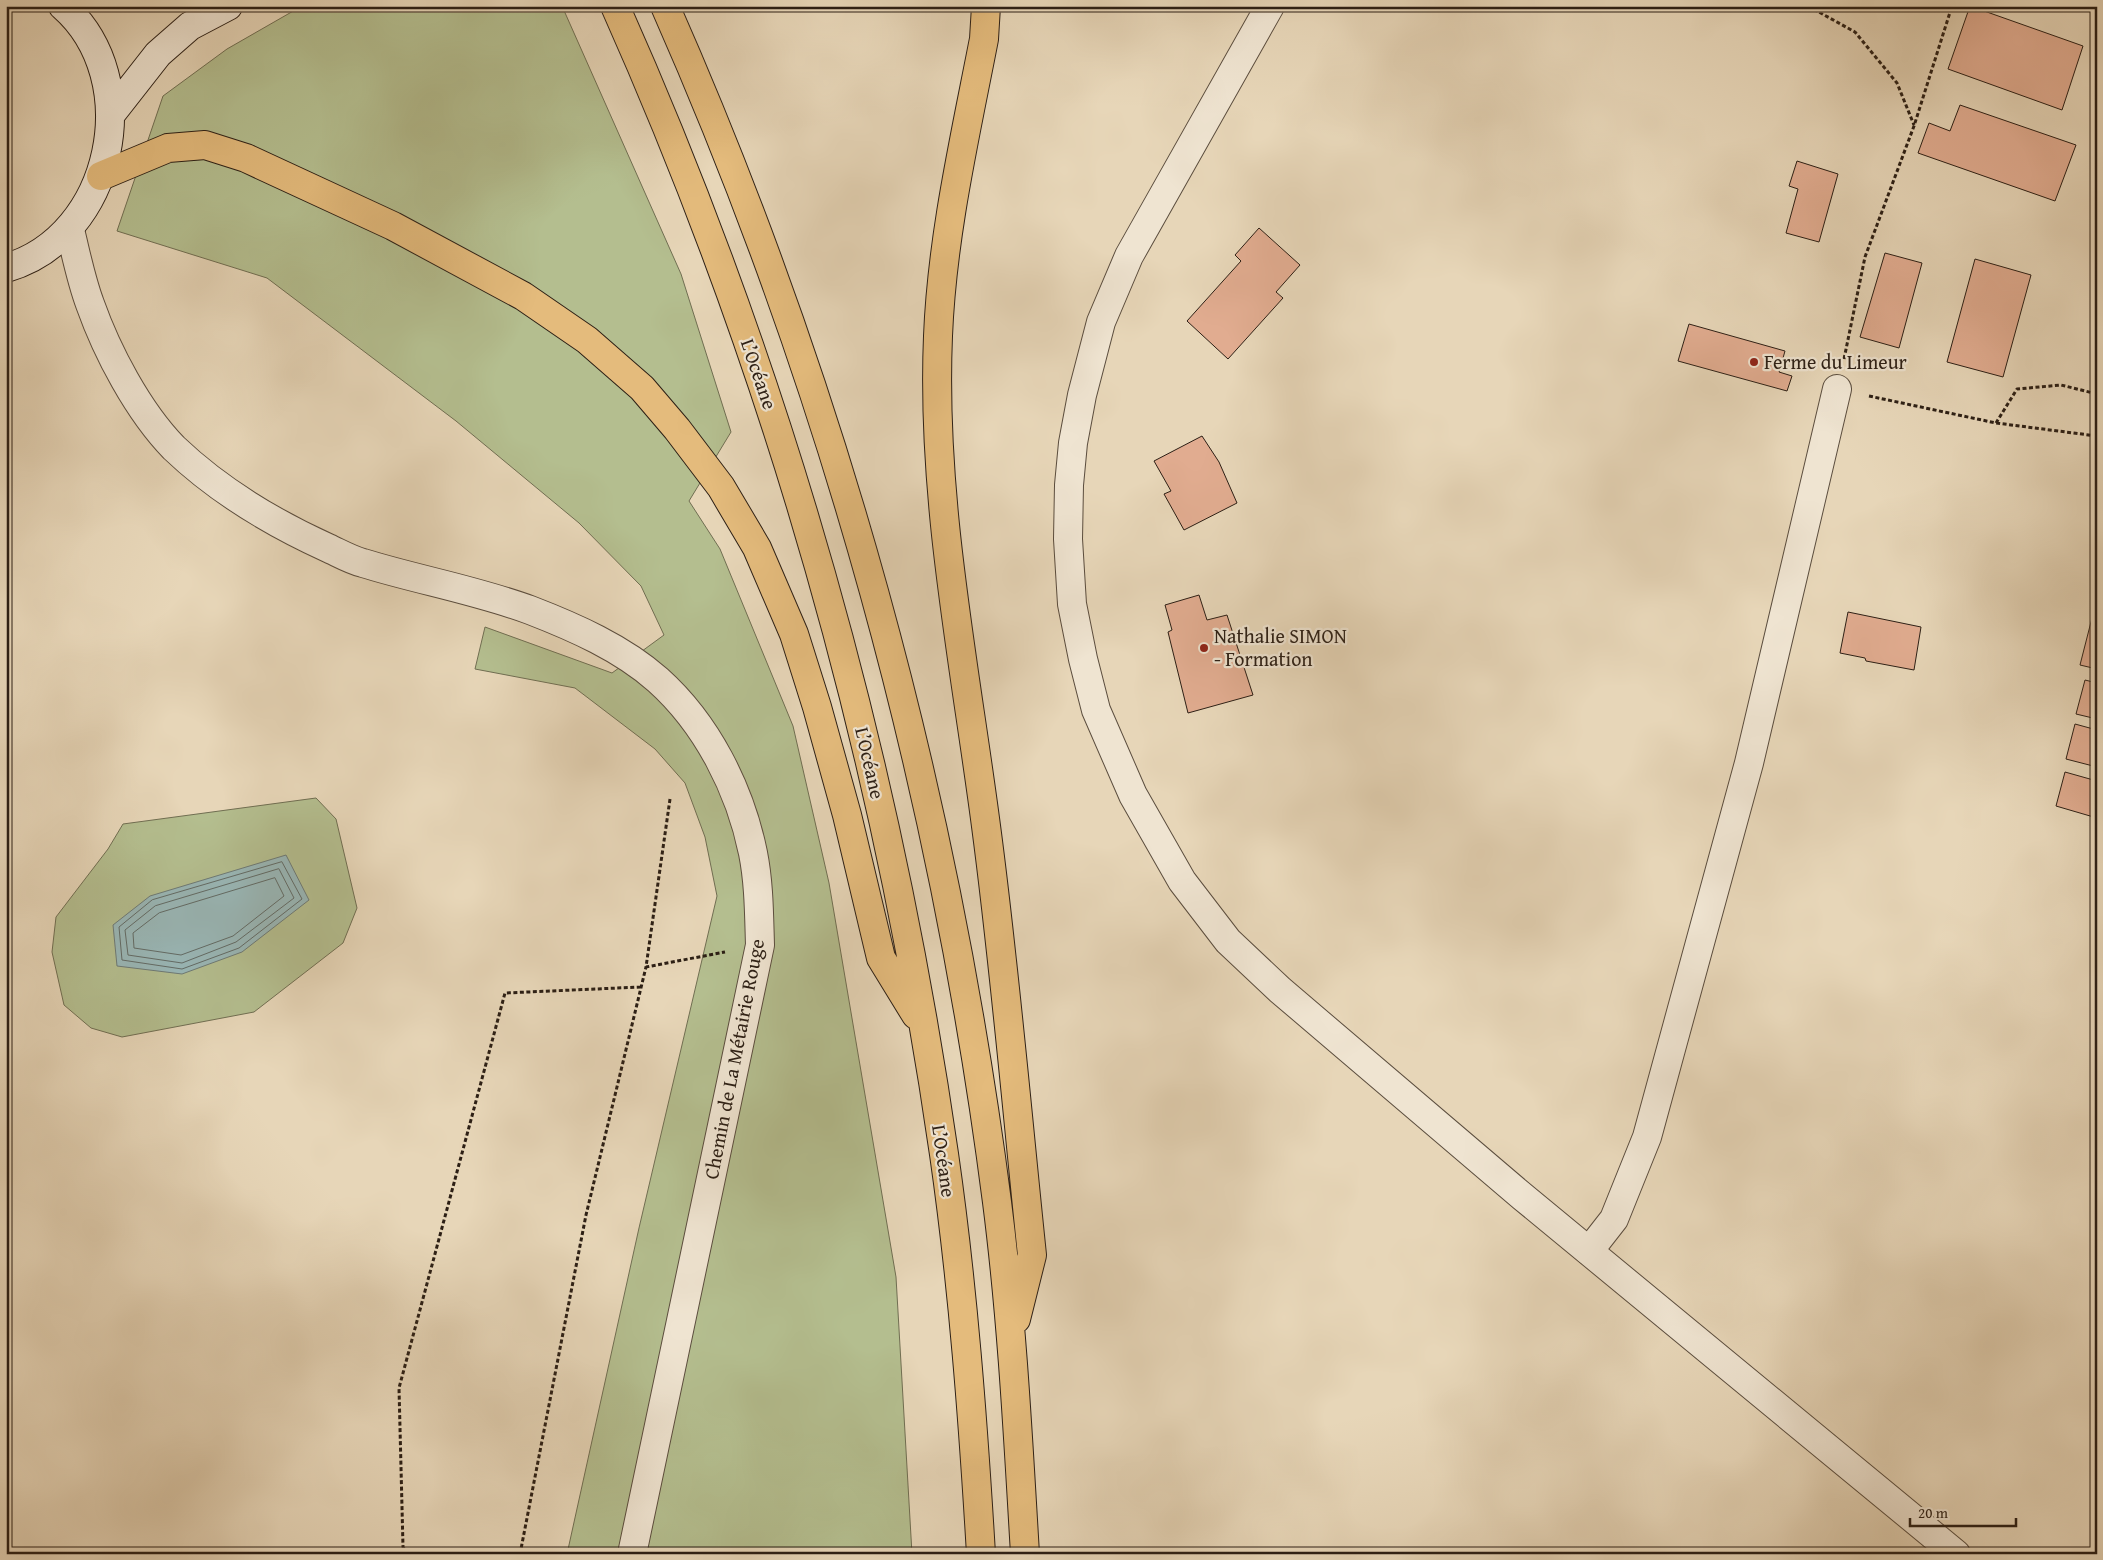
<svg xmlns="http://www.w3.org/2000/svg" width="2103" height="1560" font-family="'Gentium Book Plus',serif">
	<rect width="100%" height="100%" fill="#e7d6b8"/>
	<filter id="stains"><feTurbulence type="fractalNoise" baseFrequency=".004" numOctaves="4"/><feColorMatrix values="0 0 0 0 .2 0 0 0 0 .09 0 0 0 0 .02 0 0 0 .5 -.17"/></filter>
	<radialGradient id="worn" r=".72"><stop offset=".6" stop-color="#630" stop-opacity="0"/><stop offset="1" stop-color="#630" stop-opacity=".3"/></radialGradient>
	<path fill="#b4be8f" stroke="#706e52" d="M302 6H562L681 274 731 432 689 501 720 549 793 726 829 883 896 1277 912 1554H567L639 1228 717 896 705 837 685 783 655 749 575 688 475 669 485 627 612 673 664 635 641 586 579 523 456 421 267 278 117 231 163 96 227 49Z
		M316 798 336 819 357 908 343 943 254 1012 122 1037 91 1028 64 1005 52 952 56 917 108 849 123 824Z"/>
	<path fill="#99b7b7" stroke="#6d7a76" d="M286 855 309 900 242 952 182 974 117 966 113 925 150 896Z"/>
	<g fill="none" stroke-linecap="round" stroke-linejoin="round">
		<path stroke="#626b66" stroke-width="1" d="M282 862 302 899 239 948 182 969 122 960 119 927 152 900Z
			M279 869 294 898 236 942 182 963 128 955 125 930 155 906Z
			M275 878 284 896 233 936 181 955 134 948 133 933 159 913Z"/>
	</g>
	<path fill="#e1ac90" stroke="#2c1f15" d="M1970 6 2083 46 2062 110 1948 69Z
		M1960 105 2076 145 2055 201 1918 153 1929 123 1950 131Z
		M1797 161 1838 174 1819 242 1786 233 1798 189 1789 186Z
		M1259 228 1300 265 1276 292 1283 298 1228 359 1187 321 1241 261 1235 255Z
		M1885 253 1922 263 1899 348 1860 337Z
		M1975 259 2031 275 2003 377 1947 362Z
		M1689 324 1785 351 1779 372 1792 376 1787 391 1678 361Z
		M1202 436 1219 462 1237 503 1184 530 1164 494 1171 491 1154 461Z
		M1199 595 1207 620 1227 615 1253 695 1188 713 1168 632 1172 630 1165 605Z
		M1848 612 1921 627 1914 670 1866 661 1865 658 1840 653Z
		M2093 614 2097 615V669L2080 665Z
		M2085 680 2097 683V719L2076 714Z
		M2075 724 2097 730V767L2066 759Z
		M2065 772 2097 781V818L2056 806Z"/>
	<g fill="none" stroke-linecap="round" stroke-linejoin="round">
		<defs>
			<path id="minor" d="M70 230C76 254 81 280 90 304 107 352 138 411 174 448 218 490 273 523 328 548 339 553 351 560 363 563 418 580 476 590 530 610 574 627 622 648 658 680 707 724 740 789 753 853 759 883 759 914 760 945L632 1554
				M1589 1251 1614 1219 1647 1137 1749 763 1837 389"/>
			<path id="tertiary" d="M1270 6 1129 256 1101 322 1082 395 1073 443 1069 485 1068 539 1072 604 1083 659 1096 710 1133 795 1182 881 1228 941 1280 990 1523 1197 1956 1554"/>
			<path id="secondary" d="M111 114 158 54 190 26 228 6
				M6 268C114 237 146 79 63 6"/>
			<path id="motorway" d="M615 6C778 371 887 758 944 1154 963 1286 973 1420 981 1554
				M665 6C833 386 944 790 997 1202 1012 1319 1018 1436 1025 1554
				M986 6 984 39C965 137 942 236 938 336 931 500 965 665 986 826 1005 969 1017 1112 1032 1255L1016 1319
				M101 176 168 148 205 145 246 158 393 226 523 296 587 340 642 388 677 429 721 487 757 548 794 634 817 707 847 815 881 958 916 1015"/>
		</defs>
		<use href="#minor" stroke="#5b4d3e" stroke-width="30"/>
		<use href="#tertiary" stroke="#5b4d3e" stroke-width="30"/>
		<use href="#secondary" stroke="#2c1f15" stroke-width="30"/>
		<use href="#motorway" stroke="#2c1f15" stroke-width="30"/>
		<path stroke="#2c1f15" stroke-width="3" stroke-dasharray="4 2.5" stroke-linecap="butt" d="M1808 6 1855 32 1897 83 1914 125
			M1844 359 1865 257 1914 126 1952 6
			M1869 396 1996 423 2097 436
			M1996 423 2017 389 2061 385 2097 394
			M670 799 646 967 725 952
			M408 1554 403 1547 399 1388 505 993 641 987
			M520 1554 586 1215 646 967"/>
		<use href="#minor" stroke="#efe4d1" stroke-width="28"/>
		<use href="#tertiary" stroke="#efe4d1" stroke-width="28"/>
		<use href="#secondary" stroke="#efe4d1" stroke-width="28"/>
		<use href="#motorway" stroke="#e4bb7c" stroke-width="28"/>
	</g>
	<g fill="#8f2418" stroke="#efe4d1" stroke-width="2">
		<circle cx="1754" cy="362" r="5"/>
		<circle cx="1204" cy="648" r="5"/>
	</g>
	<g text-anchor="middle" stroke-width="4.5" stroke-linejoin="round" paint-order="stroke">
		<g font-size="20" fill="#2c1f15" stroke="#efe4d1" text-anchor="start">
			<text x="1764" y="369">Ferme du Limeur</text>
			<text x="1214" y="643">Nathalie SIMON<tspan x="1214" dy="23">- Formation</tspan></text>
		</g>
		<g font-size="20" fill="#2c1f15" stroke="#efe4d1">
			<text transform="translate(759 374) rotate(71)" y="7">L’Océane</text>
			<text transform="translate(870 763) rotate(77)" y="7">L’Océane</text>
			<text transform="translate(734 1059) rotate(-79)" y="7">Chemin de La Métairie Rouge</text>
			<text transform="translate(944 1161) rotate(82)" y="7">L’Océane</text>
		</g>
	</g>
	<rect width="2103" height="1560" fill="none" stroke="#e7d6b8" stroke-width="25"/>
	<rect x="8" y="8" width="2088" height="1545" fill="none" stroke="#2c1f15" stroke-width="2.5"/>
	<rect x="12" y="12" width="2078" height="1535" fill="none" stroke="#2c1f15"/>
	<path d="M1910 1518v8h106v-8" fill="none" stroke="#2c1f15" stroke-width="2.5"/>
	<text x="1918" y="1518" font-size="15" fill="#2c1f15" stroke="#efe4d1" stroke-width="4" paint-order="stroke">20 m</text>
	<rect width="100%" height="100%" filter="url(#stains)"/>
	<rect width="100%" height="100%" fill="url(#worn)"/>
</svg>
